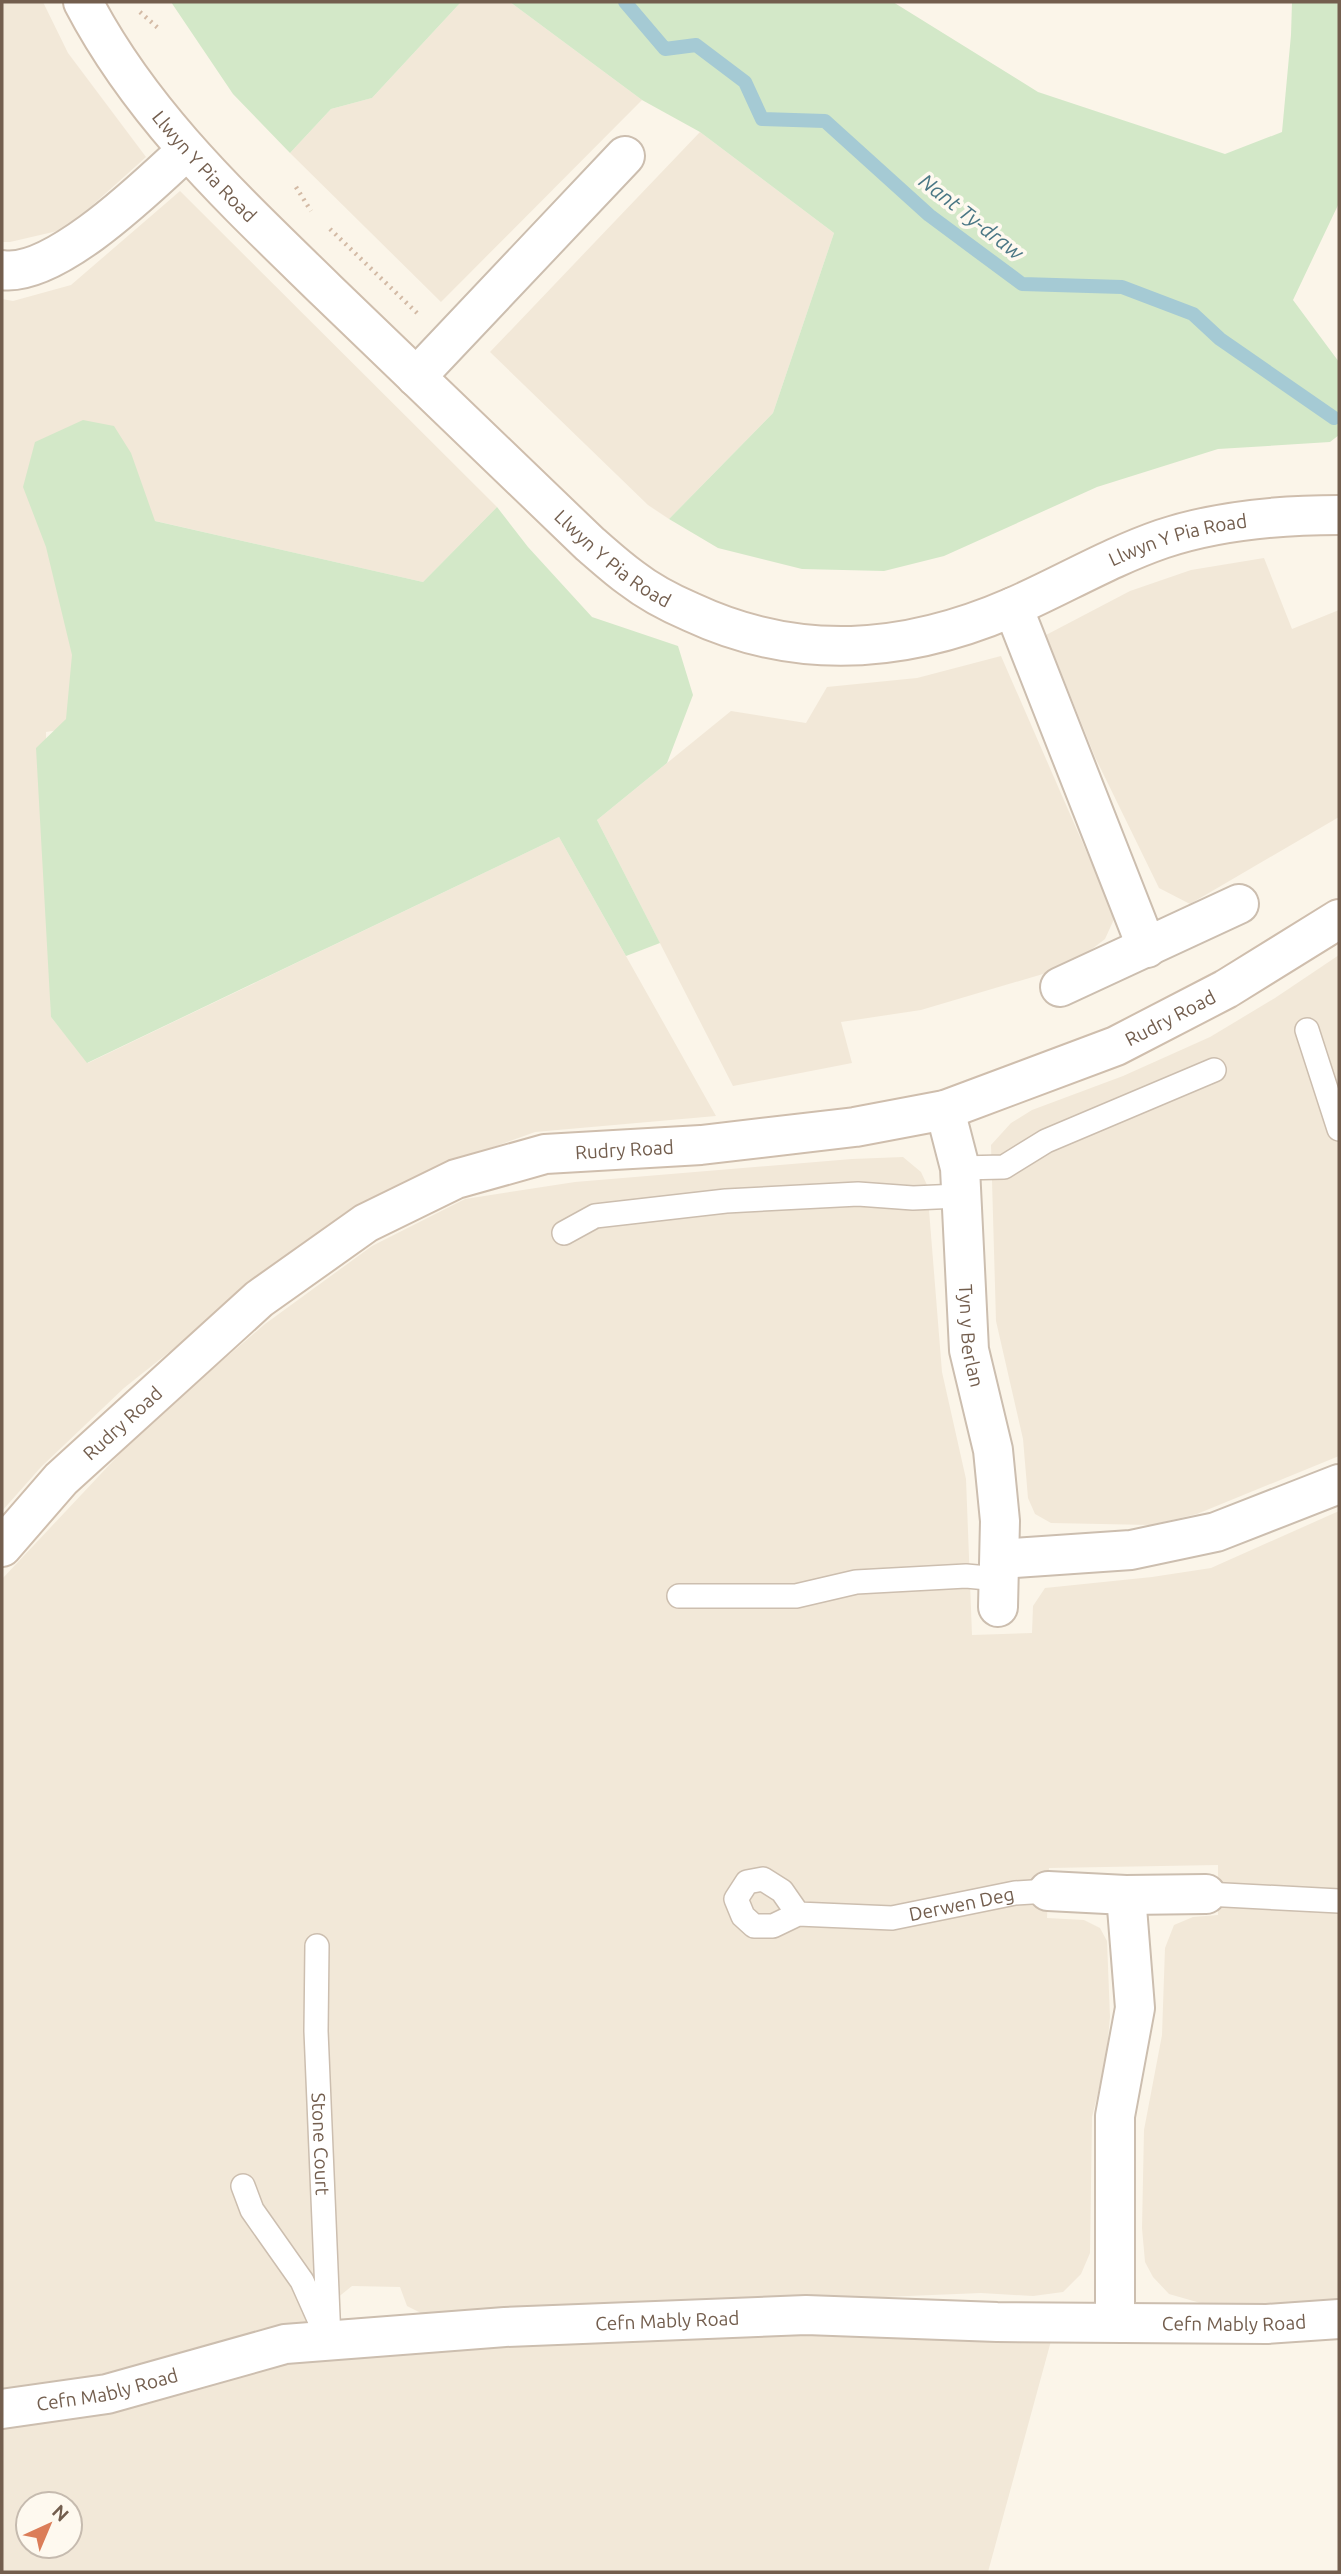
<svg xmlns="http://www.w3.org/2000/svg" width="1341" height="2574" font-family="Ubuntu,sans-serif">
	<rect width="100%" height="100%" fill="#fbf5e9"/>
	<path fill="#f2e8d8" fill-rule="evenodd" d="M2 2H43L68 53 146 157 66 229 10 242H2Z
		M461 2H510L642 100 441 302 290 153 331 109 372 98Z
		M700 132 834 233 773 413 669 519 648 505 490 352Z
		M180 191 497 507 423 582 103 509 90 725 46 732 51 1017 88 1063 559 837 716 1116 535 1132 425 1172 344 1213 124 1388 41 1467 2 1511V299L13 301 71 285Z
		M1264 558 1292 629 1339 610V817L1190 904 1159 888 1095 757 1046 635 1130 591 1191 570Z
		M1001 656 1115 917 1105 939 1070 966 921 1010 841 1022 852 1063 733 1086 597 820 731 711 806 723 827 687 917 678Z
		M1339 955V1456L1197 1514 1151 1525 1051 1523 1035 1514 1028 1498 1023 1439 996 1321 991 1145 1011 1123 1032 1110 1123 1076 1210 1037 1275 998Z
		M903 1157 921 1172 927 1185 942 1372 966 1479 972 1635 1032 1633 1033 1606 1045 1588 1152 1577 1211 1568 1339 1511V2305L1204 2304 1169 2294 1153 2277 1145 2262 1142 2228 1144 2130 1162 2035 1165 1948 1174 1925 1193 1917 1218 1915V1865L1049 1868 1047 1918 1084 1920 1100 1928 1107 1941 1110 2017 1106 2060 1092 2117 1090 2253 1081 2274 1063 2292 1033 2296 981 2293 427 2316 407 2306 400 2287 352 2286 300 2328 145 2369 2 2392V1579L145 1427 265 1324 372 1246 465 1199 575 1182 852 1159Z
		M803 2330 1051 2341 988 2572H2V2425L284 2364 415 2351ZM28 2504H70V2546H28Z"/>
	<path fill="#d3e8c8" d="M171 2H461L372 98 331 109 290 153 233 94Z
		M510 2H893L1038 92 1225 154 1282 132 1291 35 1292 2H1339V203L1293 300 1339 362V435L1330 442 1218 449 1097 487 944 556 884 571 802 569 718 548 669 519 773 413 834 233 700 132 642 100Z
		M83 420 114 426 131 453 155 521 423 582 497 507 528 547 592 617 678 646 693 695 667 763 597 820 660 943 626 956 559 837 87 1063 51 1017 36 748 66 719 72 655 46 547 23 487 35 442Z"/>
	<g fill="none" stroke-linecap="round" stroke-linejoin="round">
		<path stroke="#a5cad4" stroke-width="14" d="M625 2 665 49 696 45 745 82 762 119 825 121 929 215 1022 284 1122 287 1193 314 1220 339 1334 418"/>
		<defs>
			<g id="lane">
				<path d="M1307 1030 1339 1129"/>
				<path d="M960 1168 1004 1167 1046 1141 1214 1070"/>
				<path d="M564 1233 595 1216 726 1201 858 1194 913 1198 959 1196"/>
				<path d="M679 1596H796L856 1582 966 1576 999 1579"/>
				<path d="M1206 1894 1339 1901"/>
				<path id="s1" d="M798 1914 782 1891 763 1879 747 1882 736 1899 743 1916 754 1926H773L798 1914 892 1918 1015 1893 1048 1891"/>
				<path id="s2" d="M317 1946 316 2031 329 2340"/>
				<path d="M243 2186 252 2210 302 2281 323 2328"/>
			</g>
			<g id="street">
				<path d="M2 270C55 278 149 185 187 150"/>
				<path d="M416 377 625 156"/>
				<path d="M1013 607 1147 948"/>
				<path d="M1060 987 1239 904"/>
				<path id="s3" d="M945 1110 960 1168 969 1350 993 1450 1000 1521 998 1607"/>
				<path d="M1000 1559 1131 1550 1216 1532 1339 1484"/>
				<path d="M1048 1891 1126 1895"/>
				<path d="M1115 2321V2116L1135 2008 1126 1895 1206 1894"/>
				<path id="s4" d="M2 2409 107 2394 285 2344 505 2327 806 2315 997 2322 1267 2324 1339 2319"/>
			</g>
			<g id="secondary">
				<path id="s5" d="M83 2C143 117 235 201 327 291 415 376 503 460 590 544 604 556 617 568 631 578 649 592 670 603 691 612 798 662 905 654 1013 607 1063 585 1110 557 1162 539 1219 520 1280 515 1339 515"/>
				<path id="s6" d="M2 1547 61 1479 259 1299 366 1223 456 1179 545 1154 701 1145 855 1127 945 1110 1116 1046 1226 989 1339 919"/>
			</g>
		</defs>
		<use href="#lane" stroke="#ccbeaf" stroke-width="26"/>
		<use href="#street" stroke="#ccbeaf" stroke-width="42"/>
		<use href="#secondary" stroke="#cfbead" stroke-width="42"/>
		<path stroke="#d3baa5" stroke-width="4.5" stroke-dasharray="2 5" stroke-linecap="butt" d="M140 12 158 28
			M296 187 311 211
			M330 229 417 313"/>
		<use href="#lane" stroke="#fff" stroke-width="23"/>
		<use href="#street" stroke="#fff" stroke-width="38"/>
		<use href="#secondary" stroke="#fff" stroke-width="38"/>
	</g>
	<g text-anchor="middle" stroke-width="7" stroke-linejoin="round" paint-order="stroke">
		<g font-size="19" fill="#735e4e" stroke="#fef9ef">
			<text dy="7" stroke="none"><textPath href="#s5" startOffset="205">Llwyn Y Pia Road</textPath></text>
			<text dy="7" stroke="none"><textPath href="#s5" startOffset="1379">Llwyn Y Pia Road</textPath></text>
			<text dy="7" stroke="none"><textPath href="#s5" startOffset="772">Llwyn Y Pia Road</textPath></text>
			<text dy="7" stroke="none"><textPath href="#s6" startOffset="1328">Rudry Road</textPath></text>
			<text dy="7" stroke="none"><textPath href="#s6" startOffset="761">Rudry Road</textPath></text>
			<text dy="7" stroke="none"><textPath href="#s3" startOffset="228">Tyn y Berlan</textPath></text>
			<text dy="7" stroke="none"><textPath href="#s6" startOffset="173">Rudry Road</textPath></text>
			<text dy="7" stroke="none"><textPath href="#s1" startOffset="332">Derwen Deg</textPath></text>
			<text dy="7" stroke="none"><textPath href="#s2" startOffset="198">Stone Court</textPath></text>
			<text dy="7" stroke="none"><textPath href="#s4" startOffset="674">Cefn Mably Road</textPath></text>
			<text dy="7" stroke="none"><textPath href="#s4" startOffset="1241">Cefn Mably Road</textPath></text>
			<text dy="7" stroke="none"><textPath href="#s4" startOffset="107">Cefn Mably Road</textPath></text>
		</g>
		<g font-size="21" font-style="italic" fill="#4a7785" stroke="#fef9ef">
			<text transform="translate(971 217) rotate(38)" y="7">Nant Ty-draw</text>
		</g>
	</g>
	<rect width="1341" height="2574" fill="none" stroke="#735e4e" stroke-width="7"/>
	<g transform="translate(49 2525) rotate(44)"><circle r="33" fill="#fef9ef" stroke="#c6bbaf" stroke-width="2"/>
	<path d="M0-5L12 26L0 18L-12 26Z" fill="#db7d58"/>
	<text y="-10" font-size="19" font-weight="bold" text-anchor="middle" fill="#735e4e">N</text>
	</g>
</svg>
